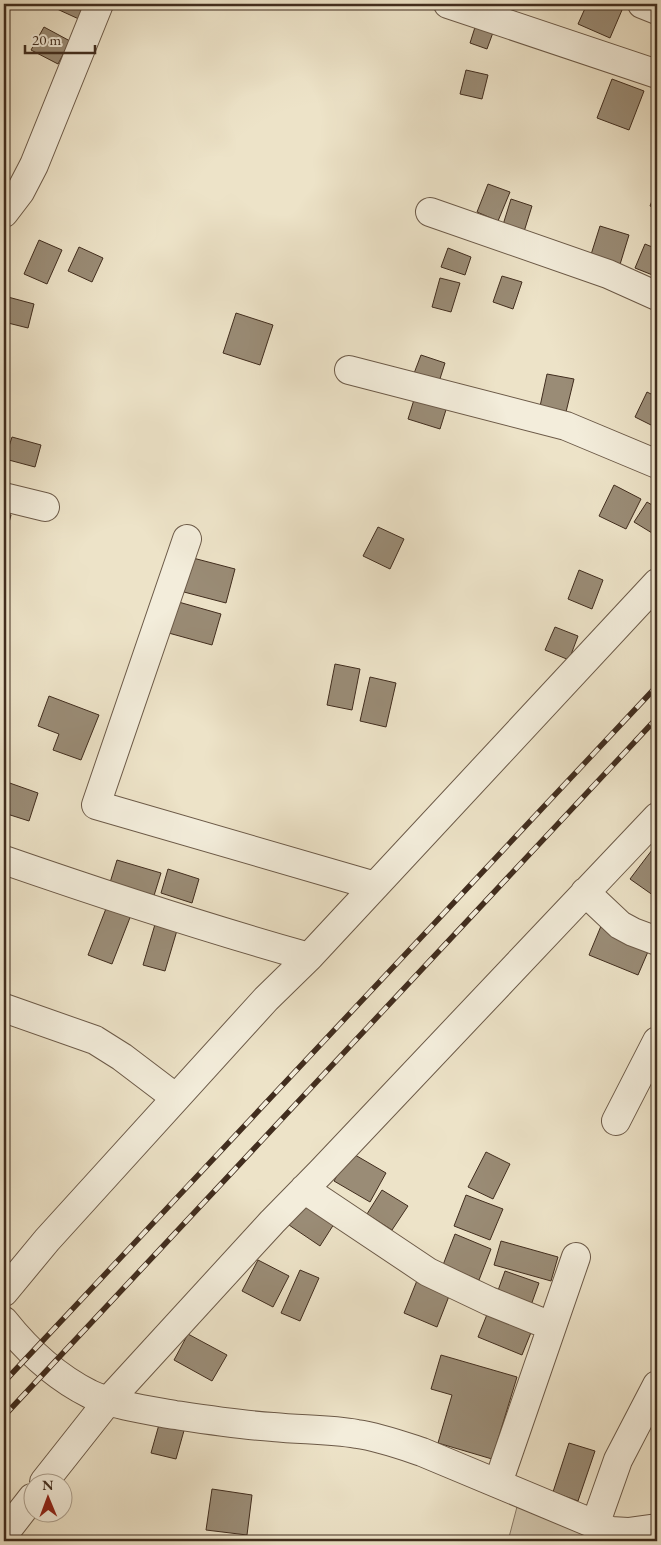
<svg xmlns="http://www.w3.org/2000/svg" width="661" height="1545" font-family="'EB Garamond',serif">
	<rect width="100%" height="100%" fill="#ede3c8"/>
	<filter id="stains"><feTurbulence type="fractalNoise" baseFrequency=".004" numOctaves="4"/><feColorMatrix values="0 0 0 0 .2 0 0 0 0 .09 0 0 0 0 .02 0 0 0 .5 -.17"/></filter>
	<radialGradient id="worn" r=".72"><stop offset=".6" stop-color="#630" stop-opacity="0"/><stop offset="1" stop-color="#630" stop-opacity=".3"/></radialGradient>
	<path fill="#d0c4ab" stroke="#887864" d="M518 1503 604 1541H508Z"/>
	<path fill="#9a8c76" stroke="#412d1e" d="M60 4H88L81 20 57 9Z
		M587 4H608L622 10 610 38 578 24Z
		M477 21 495 27 487 49 470 43Z
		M44 27 70 41 58 64 31 50Z
		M466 70 488 75 482 99 460 94Z
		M612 79 644 91 629 130 597 118Z
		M488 184 510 192 498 221 477 212Z
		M657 188V209L650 206Z
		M511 199 532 206 523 235 502 228Z
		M600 226 629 235 618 271 589 261Z
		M39 240 62 250 47 284 24 274Z
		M645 244 657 249V271L655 276 635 268Z
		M79 247 103 258 92 282 68 271Z
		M448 248 471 257 465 275 441 267Z
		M502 276 522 282 513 309 493 302Z
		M440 278 460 283 451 312 432 307Z
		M8 297 34 304 28 328 4 322V314Z
		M236 313 273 325 260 365 223 353Z
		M421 355 445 363 438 385 413 376Z
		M547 374 574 379 565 416 539 411Z
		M417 390 449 400 440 429 408 419Z
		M647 392 657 397V428L635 417Z
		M12 437 41 445 35 467 5 459Z
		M614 485 641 499 626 529 599 516Z
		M647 502 657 508V536L634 522Z
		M4 513 11 515 4 542Z
		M378 527 404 539 390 569 363 556Z
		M193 558 235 569 226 603 184 592Z
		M579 570 603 580 592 609 568 599Z
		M175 601 221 614 212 645 165 632Z
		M555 627 578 636 569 660 545 650Z
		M335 664 360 669 352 710 327 705Z
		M370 677 396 683 386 727 360 721Z
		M49 696 99 715 81 760 53 750 59 734 38 726Z
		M4 781 38 793 29 821 4 813Z
		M652 850 657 854V898L630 879Z
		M117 860 161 873 152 902 108 889Z
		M168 869 199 879 192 903 161 893Z
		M107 906 131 915 112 964 88 955Z
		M156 921 178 927 165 971 143 965Z
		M601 926 650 947 638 975 589 955Z
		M350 1152 386 1173 370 1202 334 1181Z
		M486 1152 510 1164 493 1199 468 1187Z
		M382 1190 408 1206 392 1230 367 1214Z
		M466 1195 503 1209 490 1240 454 1226Z
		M304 1203 334 1224 320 1246 289 1225Z
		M455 1234 491 1249 479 1280 443 1265Z
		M657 1238V1249L653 1247Z
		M501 1241 558 1257 551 1281 494 1265Z
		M258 1260 289 1276 273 1307 242 1291Z
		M300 1270 319 1278 300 1321 281 1313Z
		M505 1271 539 1283 530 1308 496 1296Z
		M418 1278 451 1291 437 1327 404 1313Z
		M488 1312 532 1330 522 1355 478 1337Z
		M188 1334 227 1355 212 1381 174 1360Z
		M441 1355 517 1377 492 1459 438 1443 452 1395 431 1389Z
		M160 1421 185 1427 176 1459 151 1453Z
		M569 1443 595 1451 578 1501 553 1492Z
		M212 1489 252 1495 247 1535 206 1530Z"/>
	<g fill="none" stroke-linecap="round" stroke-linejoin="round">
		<defs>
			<path id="minor" d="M448 4 657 74
				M642 4 657 10
				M430 212 608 274 657 296
				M4 213 20 192 34 165 99 4
				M349 370 566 426 657 464
				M4 497 45 507
				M187 539 96 805 375 886
				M4 860C105 895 206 928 309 957
				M585 892 620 925 633 932 657 941
				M4 1008 95 1040 122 1057 176 1098
				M616 1121 657 1041
				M304 1189 428 1272 489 1301 551 1326
				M4 1292 47 1240 266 999 309 957 657 583
				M4 1321C27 1350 56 1377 90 1394 116 1406 147 1410 175 1415 208 1420 240 1425 273 1427 301 1430 329 1429 357 1434 379 1437 401 1445 422 1452L611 1531 628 1532 657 1528
				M44 1482 108 1401 272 1222 321 1172 657 817
				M498 1483 576 1257
				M595 1525 618 1460 657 1385
				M4 1534 32 1498"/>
		</defs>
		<use href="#minor" stroke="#6c5a48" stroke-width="30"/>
		<use href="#minor" stroke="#f3eddb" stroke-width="28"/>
		<defs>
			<path id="rail" d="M4 1382 657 686
				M4 1416 657 718"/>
		</defs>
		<use href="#rail" stroke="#412d1e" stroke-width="5.5"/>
		<use href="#rail" stroke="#f3eddb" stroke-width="4" stroke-dasharray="11" stroke-linecap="butt"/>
	</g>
	<rect width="661" height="1545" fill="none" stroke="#ede3c8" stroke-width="20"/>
	<rect x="5" y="5" width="651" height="1535" fill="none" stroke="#412d1e" stroke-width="2.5"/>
	<rect x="10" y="10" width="641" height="1525" fill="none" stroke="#412d1e"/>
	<g transform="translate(48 1498) rotate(359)"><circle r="24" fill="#f3eddb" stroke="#aca08f"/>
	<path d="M0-4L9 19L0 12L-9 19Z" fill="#8f2418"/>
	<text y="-8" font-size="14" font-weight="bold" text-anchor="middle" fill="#412d1e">N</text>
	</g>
	<path d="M25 45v8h70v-8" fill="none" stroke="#412d1e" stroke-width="2.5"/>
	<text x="32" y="45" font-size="15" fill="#412d1e" stroke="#f3eddb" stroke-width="4" paint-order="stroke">20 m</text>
	<rect width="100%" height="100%" filter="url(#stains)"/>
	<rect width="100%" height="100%" fill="url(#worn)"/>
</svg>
